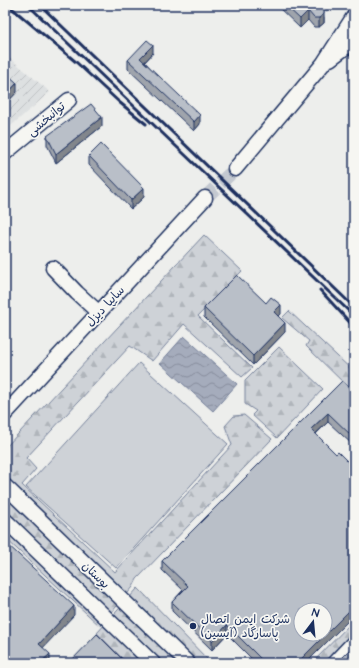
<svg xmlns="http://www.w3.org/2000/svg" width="359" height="668" font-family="'Architects Daughter','Playpen Sans Arabic',sans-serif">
	<defs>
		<pattern id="industrial-furrows" width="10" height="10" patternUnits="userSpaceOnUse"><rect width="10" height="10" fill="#dde0e1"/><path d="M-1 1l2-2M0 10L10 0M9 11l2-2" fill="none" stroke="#bdc0c3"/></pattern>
		<pattern id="forest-firs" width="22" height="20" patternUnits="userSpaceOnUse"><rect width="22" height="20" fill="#ced2d7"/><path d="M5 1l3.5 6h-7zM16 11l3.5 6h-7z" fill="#b0b5bb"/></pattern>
		<pattern id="water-waves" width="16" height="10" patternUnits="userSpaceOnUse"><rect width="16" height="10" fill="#a5acbc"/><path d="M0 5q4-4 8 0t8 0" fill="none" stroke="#868c9c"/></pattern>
	</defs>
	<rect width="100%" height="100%" fill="#edeeec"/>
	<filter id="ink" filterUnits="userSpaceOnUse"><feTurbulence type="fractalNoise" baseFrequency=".025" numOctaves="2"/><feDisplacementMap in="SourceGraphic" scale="8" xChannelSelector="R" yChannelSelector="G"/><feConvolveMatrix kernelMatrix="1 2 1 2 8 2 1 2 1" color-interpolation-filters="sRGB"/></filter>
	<g filter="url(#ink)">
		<path fill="url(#industrial-furrows)" d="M5 54 50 92 5 131Z"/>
		<path fill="#ced2d7" stroke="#74809a" d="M139 363 228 444 116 568 26 487Z"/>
		<path fill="url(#forest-firs)" stroke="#74809a" d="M204 235 242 271 198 316 252 368 242 377 184 324 152 361 130 346 26 458 36 469 22 485 115 572 232 445 225 426 234 416 244 415 272 439 137 579 133 587 100 626 5 538V448Z
			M289 311 354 372V393L306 346 309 341 282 318Z
			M279 347 323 389 277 438 252 415 256 411 245 404V381Z
			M138 588 211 663H127L97 633Z
			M354 620V636L327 663H312Z"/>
		<path fill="url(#water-waves)" stroke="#6e7a96" d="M184 336 237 384 213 411 160 363Z"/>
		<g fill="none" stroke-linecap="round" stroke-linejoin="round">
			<path stroke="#a5acbc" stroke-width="10" d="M323 5 325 7"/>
			<path stroke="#c3c8d0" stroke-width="14" stroke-dasharray="14 7" stroke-linecap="butt" d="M205 198 235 169"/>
			<defs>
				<path id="minor" d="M330 59 354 41
					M5 153 69 100
					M235 169 323 64 354 16
					M53 268 77 293 99 313
					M5 414 205 198
					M5 486 188 663
					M5 520 153 663
					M334 663 354 642"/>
			</defs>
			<use href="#minor" stroke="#1b2f5e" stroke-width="17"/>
			<use href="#minor" stroke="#f6f6f2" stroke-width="14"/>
			<path stroke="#1b2f5e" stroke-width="3" d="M8 5 76 62 119 102 146 124
				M28 5 354 316
				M40 5 354 307
				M320 290 354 327"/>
		</g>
		<path fill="#9fa4ac" stroke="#1b2f5e" d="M276 5H315L324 17V23L319 27H314L308 20 300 28Z
			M354 46V59L350 55V49Z
			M153 53 145 62 200 124 194 131 128 69V60Z
			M102 126 56 163 47 145V136Z
			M89 156 144 197 131 209 89 165Z
			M266 303 281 314 278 317 285 332 253 365 204 317V308Z
			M342 381 354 392V446L328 422 316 434 336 454 354 468V615L306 663H256L227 634 212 650 172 611V602L183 590 162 570V561Z"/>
		<path fill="#82868c" stroke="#1b2f5e" d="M324 9V23L319 27V18Z
			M308 11V20L300 28V19Z
			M153 45V53L140 67V58Z
			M17 83V92L5 105V96Z
			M200 115V124L194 131V122Z
			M102 117V126L56 163V154Z
			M144 188V197L131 209V200Z
			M281 305V314L274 321V312Z
			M285 323V332L253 365V356Z
			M328 413V422L311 438V429Z
			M74 606V615L39 652V644Z
			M354 606V615L306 663H297Z
			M227 625V634L212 650V641Z
			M50 654V662L49 663H40Z"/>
		<path fill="#b9bfc8" stroke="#1b2f5e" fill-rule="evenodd" d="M285 5H315L316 6 321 5 324 9V14L319 18H314L308 11 300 19Z
			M147 40 153 45 140 58 200 115 194 122 128 60Z
			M354 46V53L350 49Z
			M5 72 17 83 5 96Z
			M91 104 102 117 56 154 47 136Z
			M101 144 144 188 131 200 89 156Z
			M237 275 266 303 271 297 281 305 274 312 285 323 253 356 204 308Z
			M342 381 354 392V438L328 413 311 429 336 454 338 452 354 468V606L297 663H265L227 625 212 641 172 602 188 586 162 561ZM301 610H325V634H301Z
			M5 542 74 606 39 644 50 654 40 663H5Z
			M97 634 126 663H69Z
			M354 645V663H336Z"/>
	</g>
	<circle fill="#1b2f5e" stroke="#f6f6f2" stroke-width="1.5" cx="193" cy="626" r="4"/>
	<g text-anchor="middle" stroke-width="3.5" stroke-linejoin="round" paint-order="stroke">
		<g font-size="12" fill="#1b2f5e" stroke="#f6f6f2">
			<text transform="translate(46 119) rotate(-40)" y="4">توانبخشی</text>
			<text transform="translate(105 306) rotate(-47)" y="4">سایپا دیزل</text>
			<text transform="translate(96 575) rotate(44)" y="4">بوستان</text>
		</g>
		<g font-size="12" fill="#1b2f5e" stroke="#f6f6f2" text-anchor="start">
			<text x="201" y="623">شرکت ایمن اتصال<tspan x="201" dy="14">پاسارگاد (آیسین)</tspan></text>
		</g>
	</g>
	<rect width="359" height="668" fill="none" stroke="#f6f6f2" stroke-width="20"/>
	<rect x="10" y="10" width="339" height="648" fill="none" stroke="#1b2f5e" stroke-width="1.5" filter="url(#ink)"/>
	<g transform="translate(313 622) rotate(16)"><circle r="19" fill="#f6f6f2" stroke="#9ea6b7"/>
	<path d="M0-3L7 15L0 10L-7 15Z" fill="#1b2f5e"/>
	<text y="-6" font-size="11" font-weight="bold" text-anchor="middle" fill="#1b2f5e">N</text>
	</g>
</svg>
